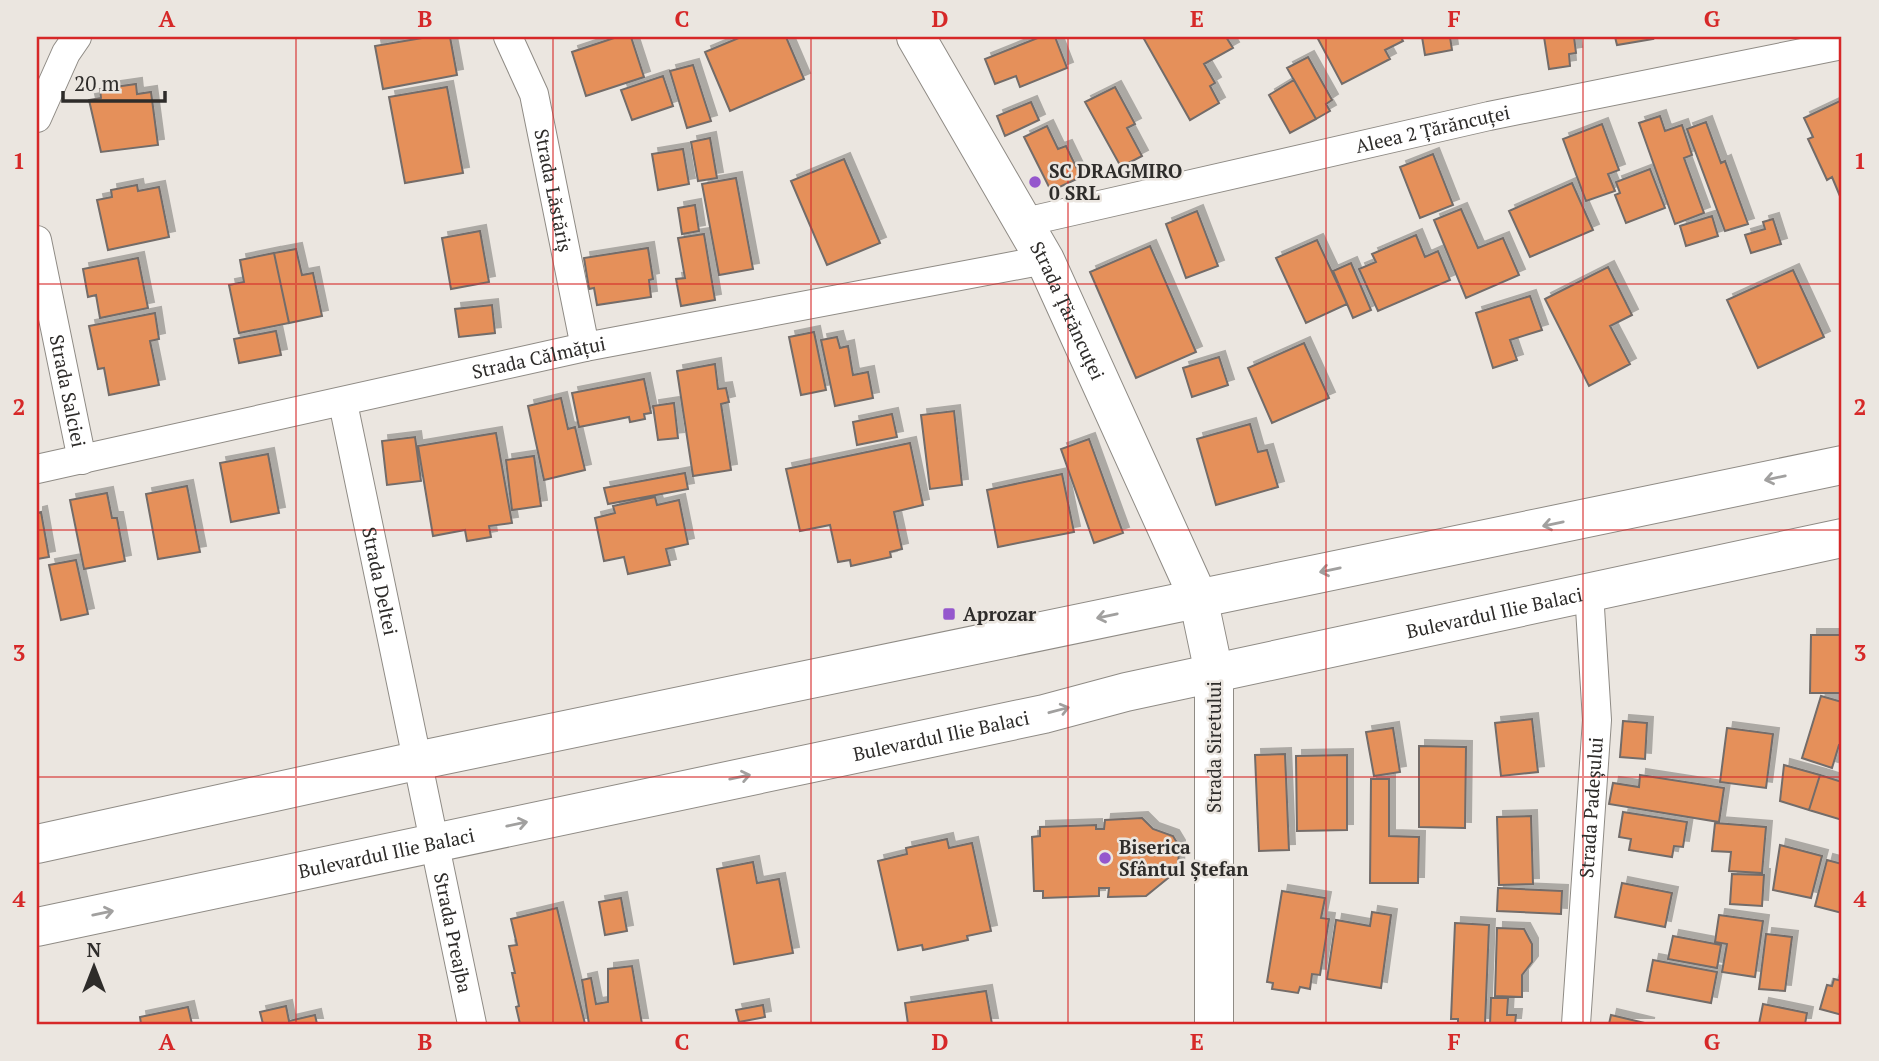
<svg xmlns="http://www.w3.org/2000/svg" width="1879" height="1061" font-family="'PT Serif',serif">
	<defs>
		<filter id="shadow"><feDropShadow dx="6" dy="-6" stdDeviation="0" flood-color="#0004"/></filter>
	</defs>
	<rect width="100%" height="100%" fill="#ebe6e0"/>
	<path fill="#e5905a" stroke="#736c69" stroke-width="2" filter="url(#shadow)" d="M428 37H450L457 75 383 89 375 46Z
		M617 37H631L644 77 586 96 572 52Z
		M741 37H786L804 79 730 111 705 52Z
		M1040 37H1055L1067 68 1020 87 1016 76 995 84 985 59Z
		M1148 37H1226L1233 48 1204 64 1215 83 1210 86 1219 103 1190 120 1144 39Z
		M1317 37H1401L1403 41 1385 50 1390 59 1342 84Z
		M1422 37H1450L1452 50 1425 55Z
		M1544 37H1574L1576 53 1569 54 1570 66 1549 69Z
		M1615 37H1652L1653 39 1617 45Z
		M1308 57 1332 100 1326 104 1330 111 1316 119 1287 68Z
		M693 65 711 121 687 128 670 71Z
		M663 76 673 106 632 120 621 90Z
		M1294 80 1316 119 1290 133 1269 95Z
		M136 84 137 94 151 92 158 145 101 152 89 100 101 98 100 89Z
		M447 87 463 173 405 183 389 97Z
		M1115 87 1135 124 1127 128 1142 156 1121 167 1085 102Z
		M1842 100V201L1832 177 1827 180 1808 139 1813 137 1804 118Z
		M1031 102 1039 120 1005 136 997 116Z
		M1660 116 1665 131 1682 125 1692 155 1684 158 1704 213 1675 224 1639 123Z
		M1706 122 1721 163 1725 161 1748 224 1725 231 1687 129Z
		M1602 124 1619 170 1608 174 1615 191 1586 201 1563 139Z
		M1047 126 1058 149 1066 146 1081 177 1051 191 1024 137Z
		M710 138 717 178 698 181 691 142Z
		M683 149 689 184 658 190 652 154Z
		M1433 154 1453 205 1420 218 1400 167Z
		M844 159 880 243 827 265 791 181Z
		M1650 169 1665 208 1626 223 1615 195 1620 193 1616 182Z
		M736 178 753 269 719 275 702 184Z
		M1572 183 1593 230 1530 257 1509 211Z
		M137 185 138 191 159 187 169 237 108 250 97 200 112 197 111 190Z
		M695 205 699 231 682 234 678 208Z
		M1461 209 1478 248 1503 238 1519 275 1466 298 1434 220Z
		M1197 211 1218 266 1186 278 1166 224Z
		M1712 216 1718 236 1686 246 1680 226Z
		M1773 219 1781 244 1751 253 1745 235 1765 229 1763 222Z
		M480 231 489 282 451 289 442 238Z
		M704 234 715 300 681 306 676 279 685 278 678 238Z
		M1416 235 1425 257 1438 251 1450 280 1378 311 1359 269 1376 262 1372 254Z
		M1317 240 1347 304 1306 323 1276 258Z
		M1150 246 1196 352 1136 378 1090 272Z
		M648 248 653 279 649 280 651 297 597 305 594 288 589 289 584 258Z
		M296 249 302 275 313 273 322 316 289 323 274 253Z
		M274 253 289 323 239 333 229 285 244 282 240 260Z
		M138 258 148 308 100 318 96 295 88 297 83 269Z
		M1351 263 1371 310 1353 318 1333 271Z
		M1608 267 1632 315 1610 326 1630 364 1589 386 1545 299Z
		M1793 270 1824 337 1758 368 1727 300Z
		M1530 296 1542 330 1510 340 1517 360 1493 368 1476 313Z
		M492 305 495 333 459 337 455 309Z
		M155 313 159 339 150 341 159 385 109 395 104 368 98 369 89 326Z
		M276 331 281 355 239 363 234 339Z
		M814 332 826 390 801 395 789 337Z
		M837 337 840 348 848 346 853 375 868 372 873 398 835 406 821 340Z
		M1304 343 1329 398 1272 423 1248 368Z
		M1219 357 1228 385 1192 397 1183 368Z
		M715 364 718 389 726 388 729 402 721 404 731 470 693 476 677 371Z
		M644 379 651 413 644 414 645 419 630 422 629 417 579 427 572 393Z
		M561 398 568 429 575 427 585 470 544 480 528 406Z
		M674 403 678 438 658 440 653 406Z
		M954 411 962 485 930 489 921 415Z
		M892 414 897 437 857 445 853 422Z
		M1250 424 1258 452 1267 450 1278 487 1216 505 1197 439Z
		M496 433 512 523 489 526 491 537 467 541 465 530 433 536 418 446Z
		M415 437 421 481 387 485 382 441Z
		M1089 439 1123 533 1094 543 1061 449Z
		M910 443 923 505 894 512 902 549 890 552 891 557 851 566 850 560 838 562 830 525 800 531 786 469Z
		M268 454 279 513 231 522 220 463Z
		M534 456 541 506 512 510 506 460Z
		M685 473 688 489 608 504 604 488Z
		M1062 474 1074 532 998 547 987 490Z
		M187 486 200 552 158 559 146 494Z
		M107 493 112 518H117L125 561 84 569 70 500Z
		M655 497 657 505 679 500 688 544 666 549 670 565 628 574 624 557 604 561 595 518 615 513 613 506Z
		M41 512 49 557 37 559V513Z
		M76 560 88 614 61 620 49 565Z
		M1811 635H1842V693H1810Z
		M1821 696 1842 702V743L1839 745 1832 768 1802 758Z
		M1532 719 1538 772 1501 776 1495 723Z
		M1623 721 1647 723 1645 759 1620 757Z
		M1393 728 1400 772 1374 776 1366 732Z
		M1727 728 1773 734 1766 788 1720 782Z
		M1419 746 1466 747 1465 828 1419 827Z
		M1285 754 1289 850 1259 851 1255 755Z
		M1347 755V830L1297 831 1296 756Z
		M1784 765 1820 775 1809 810 1780 801Z
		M1640 775 1724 788 1719 822 1609 804 1613 783 1639 787Z
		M1820 775 1842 782V820L1809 810Z
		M1371 779H1389V836L1419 837 1418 883H1370Z
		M1623 812 1687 822 1683 847 1674 846 1672 857 1629 850 1631 839 1619 837Z
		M1531 816 1533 884 1499 885 1497 817Z
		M1142 818 1153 829 1173 836 1179 846 1178 870 1146 896 1108 897 1109 888H1099V896L1043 898V891H1034L1032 837 1040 836V827L1096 825V829H1104L1105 820Z
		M1715 823 1766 827 1762 873 1729 871 1731 852 1712 851Z
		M947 839 949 848 972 843 991 931 967 936 968 940 923 950 922 945 898 950 878 861 907 854 906 848Z
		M1780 845 1822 856 1811 898 1773 890Z
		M1827 860 1842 864V913L1815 906Z
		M753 862 757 883 779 879 793 953 734 964 717 869Z
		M1732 874 1764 875 1762 906 1730 904Z
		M1622 883 1672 893 1665 927 1615 917Z
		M1498 888 1562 891 1561 914 1497 911Z
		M1282 891 1325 898 1321 918 1329 919 1320 975 1312 974 1310 989 1300 987 1298 993 1272 989 1273 983 1267 982Z
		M621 898 627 931 605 935 599 902Z
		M557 908 585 1024H520L516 1007 519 1006 512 973H515L509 946 517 945 511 919Z
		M1372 912 1391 915 1381 988 1327 979 1336 920 1370 926Z
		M1719 915 1763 921 1755 977 1722 972 1727 944 1715 942Z
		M1455 923 1489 925 1485 1024H1458V1019H1451Z
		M1497 928 1524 929 1532 944V962L1522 975V997L1495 996Z
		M1766 934 1792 937 1785 991 1759 989Z
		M1673 936 1721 945 1717 968 1668 959Z
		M1653 960 1717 972 1711 1003 1647 991Z
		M632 966 642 1024H589L582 980 591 978 596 1004 608 1002V969Z
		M1834 979 1842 981V1015L1820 1009 1827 985 1832 986Z
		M986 991 992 1024H908L905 1003Z
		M1491 998H1508L1507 1015H1516L1515 1024H1490Z
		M1763 1004 1807 1013 1805 1024H1759Z
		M763 1005 765 1017 739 1022 736 1010Z
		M286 1006 289 1021 315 1015 317 1024H263L260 1012Z
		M188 1007 192 1024H141L140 1017Z
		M1611 1015 1649 1024H1609Z"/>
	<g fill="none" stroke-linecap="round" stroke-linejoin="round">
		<defs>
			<g id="street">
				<path id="s1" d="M508 37 534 94 585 347"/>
				<path d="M37 118 66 53 77 37"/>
				<path id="s2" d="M1025 222 1489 116 1842 45"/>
				<path id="s3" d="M37 240 82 460"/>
				<path id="s4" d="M343 403 472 1024"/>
				<path id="s5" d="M37 469 585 347 1045 260"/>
				<path id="s6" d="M1576 1024 1597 720 1589 592"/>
			</g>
			<g id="secondary">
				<path id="s7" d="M916 37 1045 260 1198 597 1214 673V1024"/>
				<path d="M37 844 416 761 1842 465"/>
				<path id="s8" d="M37 927 1044 714 1126 692 1842 538"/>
			</g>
		</defs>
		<use href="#street" stroke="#8f8b85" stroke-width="30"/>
		<use href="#secondary" stroke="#8f8b85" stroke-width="40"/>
		<use href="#street" stroke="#fff" stroke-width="28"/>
		<use href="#secondary" stroke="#fff" stroke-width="38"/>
	</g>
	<defs><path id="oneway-shaft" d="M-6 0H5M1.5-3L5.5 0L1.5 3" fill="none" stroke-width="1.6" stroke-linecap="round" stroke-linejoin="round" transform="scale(1.75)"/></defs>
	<g stroke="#a1a09f">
		<use href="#oneway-shaft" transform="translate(1775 478) rotate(168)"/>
		<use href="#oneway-shaft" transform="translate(1553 524) rotate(168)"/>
		<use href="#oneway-shaft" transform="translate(1330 570) rotate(168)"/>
		<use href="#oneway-shaft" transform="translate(1107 616) rotate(168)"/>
		<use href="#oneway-shaft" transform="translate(1059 710) rotate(-15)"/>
		<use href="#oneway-shaft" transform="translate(740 777) rotate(-12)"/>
		<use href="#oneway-shaft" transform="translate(517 824) rotate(-12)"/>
		<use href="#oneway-shaft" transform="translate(103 913) rotate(-12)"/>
	</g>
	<path fill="none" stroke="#d62828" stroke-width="2" stroke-opacity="0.55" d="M296 37V1024M553 37V1024M811 37V1024M1068 37V1024M1326 37V1024M1583 37V1024M37 284H1842M37 530H1842M37 777H1842"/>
	<g fill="#9557cd" stroke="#ebe6e0" stroke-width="2.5">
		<circle cx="1035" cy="182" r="7"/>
		<rect x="942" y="607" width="14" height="14" rx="3.5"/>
		<circle cx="1105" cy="858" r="7"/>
	</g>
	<g text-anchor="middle" stroke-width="5" stroke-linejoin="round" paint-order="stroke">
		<g font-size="19" fill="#2e2c2a" stroke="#ebe6e0">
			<text dy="7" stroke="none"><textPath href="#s2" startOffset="418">Aleea 2 Țărăncuței</textPath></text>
			<text dy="7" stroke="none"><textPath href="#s1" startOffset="161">Strada Lăstăriș</textPath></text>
			<text dy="7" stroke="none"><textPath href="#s7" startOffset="313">Strada Țărăncuței</textPath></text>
			<text dy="7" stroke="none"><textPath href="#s5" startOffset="514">Strada Călmățui</textPath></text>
			<text dy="7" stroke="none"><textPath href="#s3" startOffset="154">Strada Salciei</textPath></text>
			<text dy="7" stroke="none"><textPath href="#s4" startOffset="182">Strada Deltei</textPath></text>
			<text dy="7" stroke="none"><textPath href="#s8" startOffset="1491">Bulevardul Ilie Balaci</textPath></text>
			<text dy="7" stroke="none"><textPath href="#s8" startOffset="924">Bulevardul Ilie Balaci</textPath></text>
			<text transform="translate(1214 747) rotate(-90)" y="7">Strada Siretului</text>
			<text dy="7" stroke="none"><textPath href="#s6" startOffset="217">Strada Padeșului</textPath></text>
			<text dy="7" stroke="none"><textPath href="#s8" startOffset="357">Bulevardul Ilie Balaci</textPath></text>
			<text dy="7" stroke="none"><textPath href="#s4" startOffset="541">Strada Preajba</textPath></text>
		</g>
		<g font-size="19" font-weight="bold" fill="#2e2c2a" stroke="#ebe6e0" text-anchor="start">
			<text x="1049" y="178">SC DRAGMIRO<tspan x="1049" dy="22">0 SRL</tspan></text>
			<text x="963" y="621">Aprozar</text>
			<text x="1119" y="854">Biserica<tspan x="1119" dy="22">Sfântul Ștefan</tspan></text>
		</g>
	</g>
	<rect width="1879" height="1061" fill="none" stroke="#ebe6e0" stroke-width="77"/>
	<g transform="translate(94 967)" stroke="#ebe6e0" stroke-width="5" paint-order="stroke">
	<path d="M0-5L12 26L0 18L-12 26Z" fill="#2e2c2a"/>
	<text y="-10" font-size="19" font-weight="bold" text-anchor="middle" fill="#2e2c2a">N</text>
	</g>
	<path d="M63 91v10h102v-10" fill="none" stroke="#2e2c2a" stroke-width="3.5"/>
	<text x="74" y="91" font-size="21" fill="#2e2c2a" stroke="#ebe6e0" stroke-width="5" paint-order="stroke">20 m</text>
	<rect x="38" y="38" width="1802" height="985" fill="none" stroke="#d62828" stroke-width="2.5"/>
	<g font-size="23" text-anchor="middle" font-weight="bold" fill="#d62828">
		<text x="167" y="27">A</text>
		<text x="425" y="27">B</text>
		<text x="682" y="27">C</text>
		<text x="940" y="27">D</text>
		<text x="1197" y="27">E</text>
		<text x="1454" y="27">F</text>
		<text x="1712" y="27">G</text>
		<text x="19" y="169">1</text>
		<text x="1860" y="169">1</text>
		<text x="19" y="415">2</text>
		<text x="1860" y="415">2</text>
		<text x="19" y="661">3</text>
		<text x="1860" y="661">3</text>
		<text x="19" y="907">4</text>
		<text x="1860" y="907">4</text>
		<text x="167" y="1050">A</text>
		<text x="425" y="1050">B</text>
		<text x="682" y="1050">C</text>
		<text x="940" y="1050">D</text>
		<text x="1197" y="1050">E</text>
		<text x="1454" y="1050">F</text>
		<text x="1712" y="1050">G</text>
	</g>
</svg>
